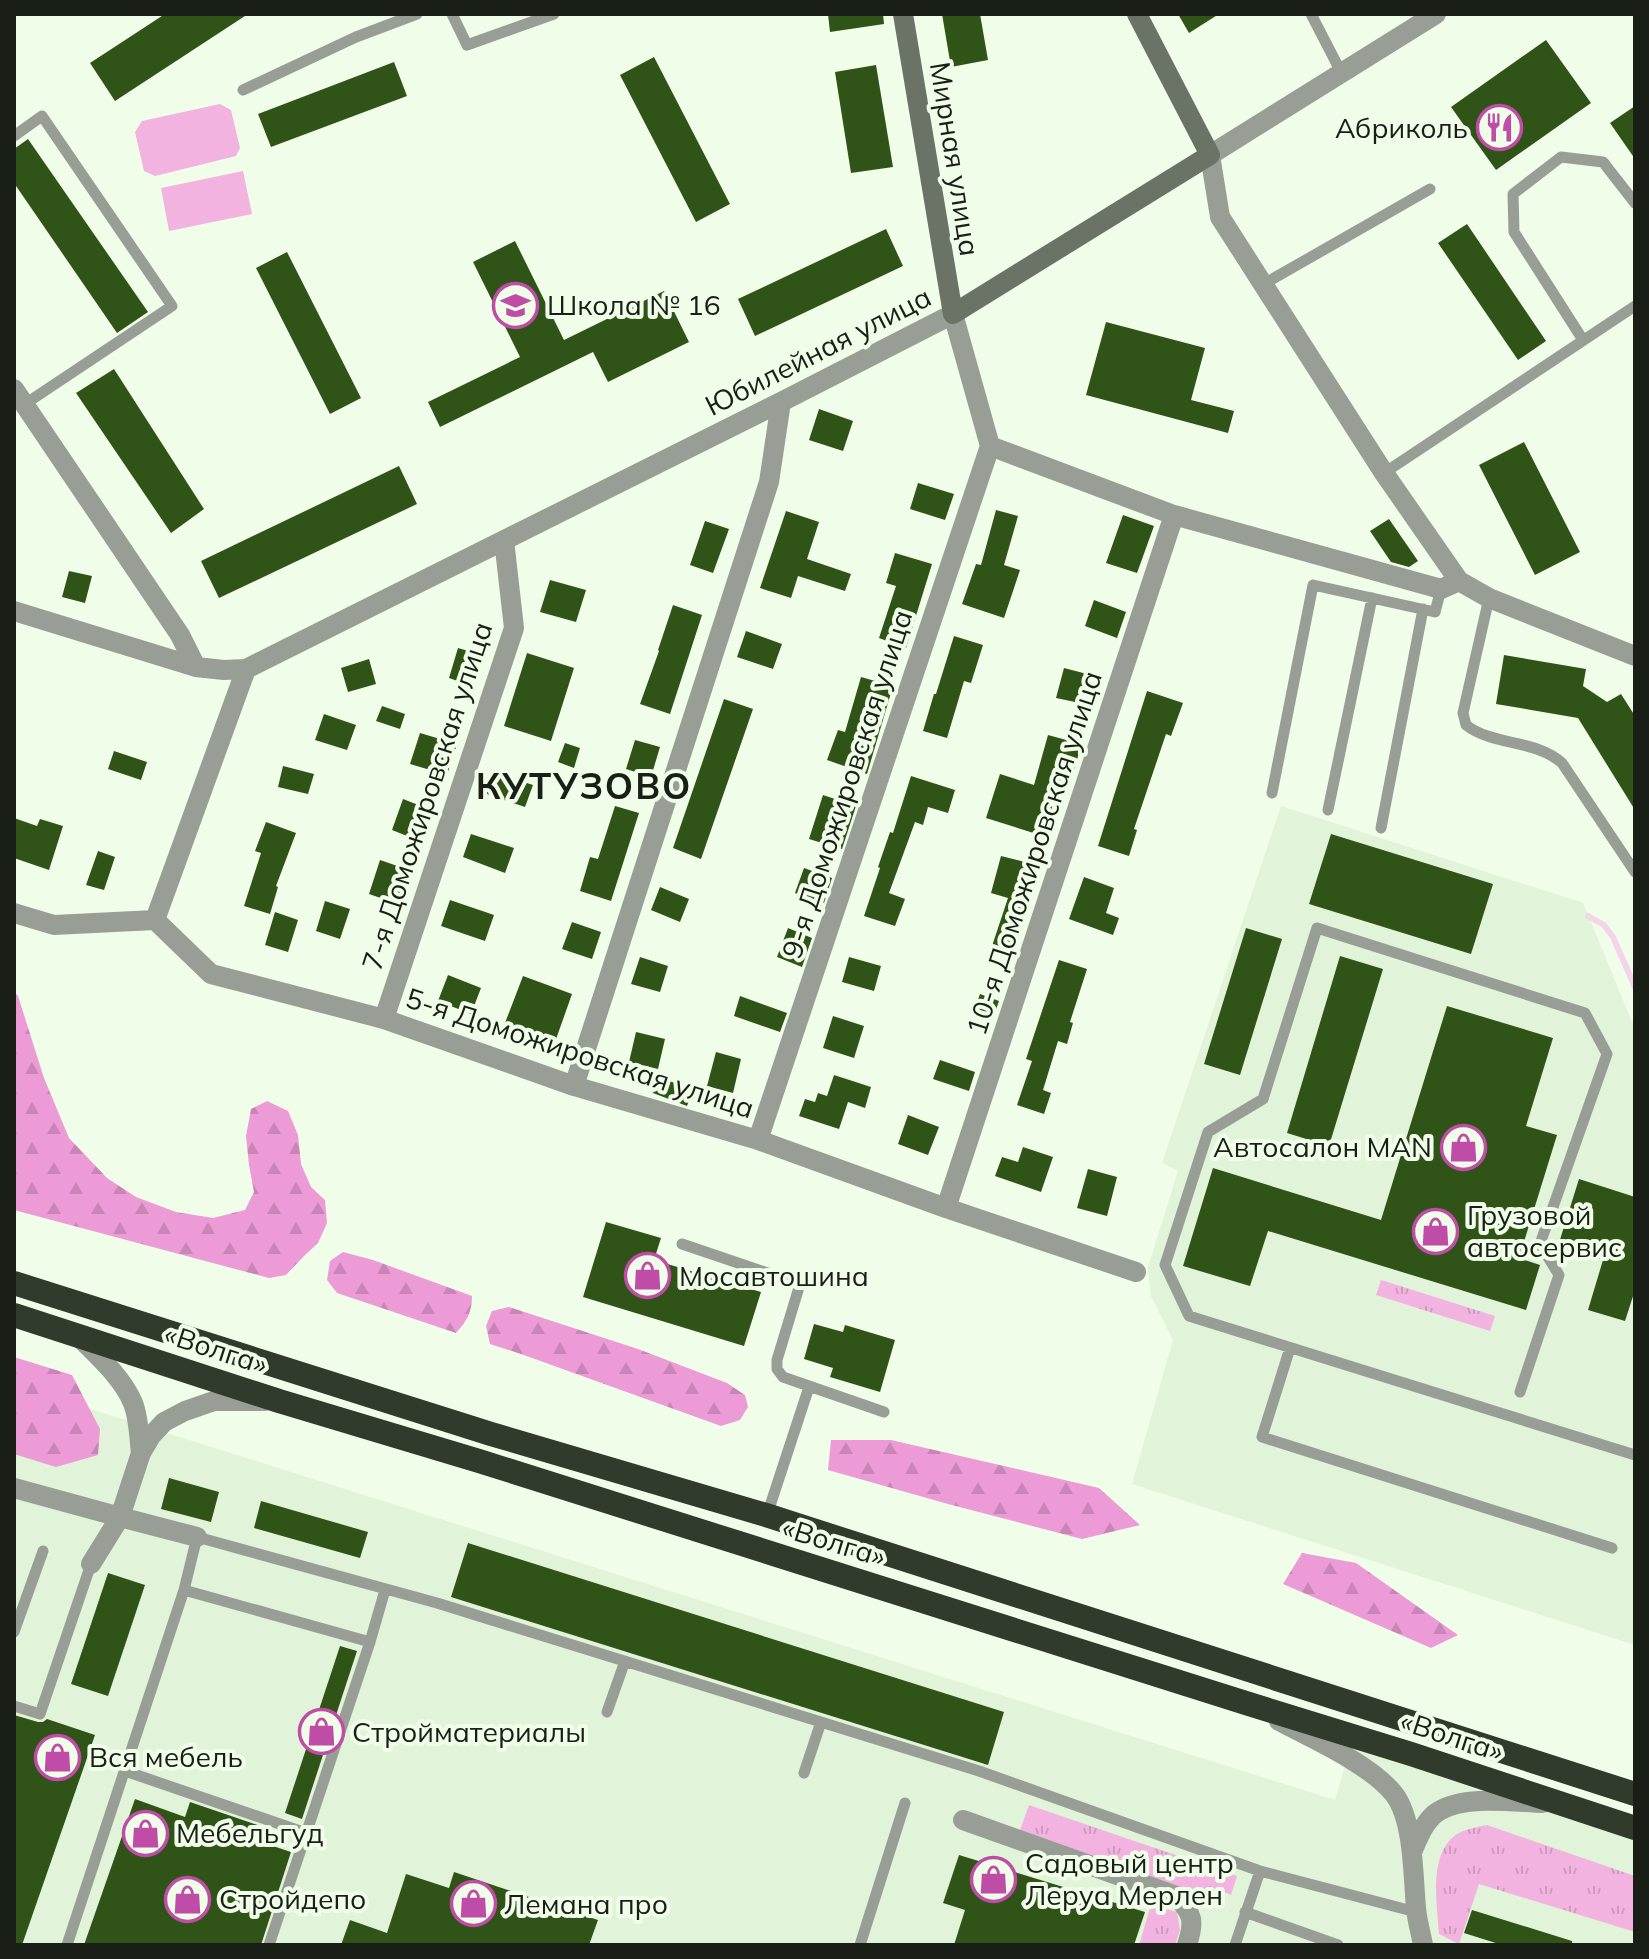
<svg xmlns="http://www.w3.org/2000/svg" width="1649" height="1959" font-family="Mulish,sans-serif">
	<defs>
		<pattern id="grass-tufts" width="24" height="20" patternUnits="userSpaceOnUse" patternTransform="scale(2)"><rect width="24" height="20" fill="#f2b3e0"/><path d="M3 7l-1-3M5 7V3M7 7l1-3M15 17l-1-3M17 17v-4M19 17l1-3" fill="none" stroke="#cf9abf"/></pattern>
		<pattern id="forest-firs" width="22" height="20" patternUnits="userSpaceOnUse" patternTransform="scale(2)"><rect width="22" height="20" fill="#ec9bd7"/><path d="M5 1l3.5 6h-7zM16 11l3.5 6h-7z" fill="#ca85b8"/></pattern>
	</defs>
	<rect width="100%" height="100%" fill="#f0fde9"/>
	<path fill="#e1f3d8" d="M1281 806 1583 903 1635 1029V1645L1132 1484 1173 1340 1151 1296 1148 1267 1178 1171 1162 1163Z
		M14 1385 1335 1800 1351 1745 1635 1838V1945H14Z"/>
	<path fill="url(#grass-tufts)" d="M1381 1280 1495 1316 1490 1331 1376 1295Z
		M1029 1805 1237 1876 1231 1895 1222 1891 1218 1900 1019 1833Z
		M1487 1825 1635 1876V1932L1479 1884 1459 1944 1439 1934C1437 1905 1428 1853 1457 1834 1465 1829 1478 1827 1487 1825Z
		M1151 1905 1177 1912 1180 1930 1175 1945H1139Z"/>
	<path fill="url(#forest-firs)" d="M14 991 18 996 44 1078 69 1138 107 1178 136 1197 176 1212 213 1218 245 1210 254 1192 249 1165 246 1136 251 1109 267 1101 288 1111 298 1135 301 1164 311 1187 325 1200 327 1223 318 1243 305 1255 286 1275 269 1278 14 1210Z
		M343 1252 373 1260 472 1296C472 1312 467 1321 456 1333L337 1293 327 1280 330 1261Z
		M509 1307 638 1349 727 1383 745 1395 748 1407 740 1420 721 1426 521 1354 490 1344 486 1326 492 1311Z
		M14 1357 72 1375 100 1429 98 1455 56 1467 14 1454Z
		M831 1440H891L1099 1488 1140 1525 1082 1539 948 1504 828 1470Z
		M1302 1553 1356 1563 1458 1635 1431 1648 1283 1584Z"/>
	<path fill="#f2b3e0" d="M220 104 231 110 240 148 236 156 155 176 144 171 135 132 142 121Z
		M243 171 252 214 169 231 161 188Z"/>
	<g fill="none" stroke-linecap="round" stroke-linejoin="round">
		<path stroke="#f5d3eb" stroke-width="6" d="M1588 916 1604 925 1613 937 1635 987"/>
	</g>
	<path fill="#305417" d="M165 14H248L115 101 90 63Z
		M828 14H883L884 24 830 32Z
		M942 14H980L988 60 951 67Z
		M1178 14H1219L1189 33Z
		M1546 40 1591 103 1496 170 1451 107Z
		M654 57 730 204 696 222 620 75Z
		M394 62 407 96 271 147 258 114Z
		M876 65 893 167 851 173 835 72Z
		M1635 106V159L1610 123Z
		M28 139 148 312 117 333 14 183V149Z
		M1467 224 1546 341 1518 360 1438 243Z
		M886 229 903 266 755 336 738 299Z
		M515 241 564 340 664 291 689 342 608 382 593 352 440 427 428 402 520 357 473 262Z
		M287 252 361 398 330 414 256 268Z
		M1106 322 1205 348 1191 400 1234 411 1228 433 1086 395Z
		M114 369 204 509 171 533 76 393Z
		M819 409 853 421 843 451 809 440Z
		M1524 442 1580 552 1535 575 1479 465Z
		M399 466 417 504 219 598 201 561Z
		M918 483 954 494 945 520 910 509Z
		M996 510 1018 516 1004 565 1020 570 1004 618 962 604 976 564 981 565Z
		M786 511 819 522 807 559 851 574 845 591 798 576 791 598 760 588Z
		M1123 515 1154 526 1137 573 1106 563Z
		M1389 519 1418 561 1409 567 1391 562 1370 531Z
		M705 521 729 529 713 573 690 565Z
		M895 553 932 564 906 648 879 638 896 586 886 583Z
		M69 571 92 576 85 603 62 597Z
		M550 580 586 590 576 622 540 612Z
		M1094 600 1126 612 1117 638 1085 626Z
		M673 605 702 615 670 714 640 704 659 651 658 650Z
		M746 631 782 644 773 669 737 657Z
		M954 636 983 645 971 683 964 681 947 738 923 731 934 694H936Z
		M458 648 482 655 472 686 449 678Z
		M527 653 574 668 551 741 504 726Z
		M1504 655 1586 669 1583 686 1607 702 1621 694 1635 716V810L1578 718 1496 704Z
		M369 659 376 684 348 692 341 668Z
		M1064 668 1087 674 1080 703 1056 698Z
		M861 677 893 686 867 774 827 760 838 730 845 732Z
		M1147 691 1183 703 1171 736 1166 734 1134 829 1137 830 1129 856 1098 846Z
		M724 699 753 709 701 859 673 848Z
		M382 706 405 714 400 729 376 721Z
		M324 714 356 725 347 750 315 740Z
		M420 733 457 744 447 775 410 764Z
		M1048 735 1081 744 1074 772 1064 769 1043 836 986 818 1000 774 1034 785Z
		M635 740 660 747 651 777 626 769Z
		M565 743 580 748 574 768 558 762Z
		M114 751 147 762 141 780 108 769Z
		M283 766 314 774 308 794 278 787Z
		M491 771 533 785 525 807 484 793Z
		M911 776 955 790 948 813 928 807 923 825 915 822 889 893 905 899 895 926 864 916 880 868 878 867 890 832 893 833Z
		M823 795 856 806 842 849 809 839Z
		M403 799 434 811 422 842 392 830Z
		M615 806 639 813 611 901 580 891 590 857 598 859Z
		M14 818 37 826 40 819 63 826 49 870 14 858Z
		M266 822 296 833 276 886 278 887 270 914 244 906 261 853 255 851Z
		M471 834 514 848 505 873 463 857Z
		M1331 834 1493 884 1471 954 1309 904Z
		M98 851 115 857 104 890 86 885Z
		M1001 856 1037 865 1020 926 1022 927 1014 953 992 946 1008 898 991 893Z
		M380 860 412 871 401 905 369 894Z
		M804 868 832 878 824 903 795 893Z
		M1084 877 1114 888 1106 913 1119 918 1113 935 1069 919Z
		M660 887 689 899 680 922 651 910Z
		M450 900 494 915 485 941 441 926Z
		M325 901 350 909 340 939 316 931Z
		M275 912 298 920 288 952 265 945Z
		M572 922 601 932 592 959 562 949Z
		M788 928 812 938 802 967 777 957Z
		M1246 928 1282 939 1240 1075 1204 1064Z
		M1340 956 1383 969 1329 1146 1287 1133Z
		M640 957 668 966 660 992 631 984Z
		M849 957 881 966 874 991 842 982Z
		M1059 960 1087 969 1070 1022 1073 1023 1067 1044 1058 1041 1043 1090 1051 1093 1044 1114 1017 1105 1032 1061 1026 1059Z
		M448 975 481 988 471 1014 438 1001Z
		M523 976 572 994 555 1042 505 1023Z
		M980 994 999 1001 991 1023 972 1016Z
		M740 996 787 1013 780 1032 734 1016Z
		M1447 1006 1553 1038 1526 1126 1557 1135 1519 1258 1540 1265 1526 1310 1268 1231 1250 1286 1183 1266 1213 1168 1381 1220Z
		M833 1016 864 1026 854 1058 823 1048Z
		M636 1032 665 1039 658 1069 629 1062Z
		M716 1052 741 1059 733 1093 707 1086Z
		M940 1060 975 1072 969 1091 933 1079Z
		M834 1075 871 1087 865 1108 848 1102 839 1129 799 1116 805 1099 815 1102 818 1093 827 1096Z
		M659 1077 693 1090 687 1106 653 1093Z
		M908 1115 939 1127 928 1155 898 1144Z
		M1023 1147 1053 1157 1041 1192 995 1176 1002 1157 1018 1162Z
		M1088 1169 1117 1177 1107 1216 1077 1208Z
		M1579 1179 1635 1197V1290L1625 1321 1588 1310 1603 1260 1558 1246Z
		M606 1222 661 1238 654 1260 761 1292 744 1346 583 1297Z
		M814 1324 843 1332 845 1325 895 1340 880 1392 830 1377 833 1368 804 1359Z
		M169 1478 219 1492 211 1522 161 1509Z
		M261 1501 368 1532 360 1558 254 1528Z
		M468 1543 1004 1712 988 1765 451 1597Z
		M108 1573 145 1585 108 1696 71 1684Z
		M340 1646 357 1651 302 1819 285 1813Z
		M14 1715 38 1722H43L47 1719 95 1735 22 1945H14Z
		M135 1799 185 1817 190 1802 269 1829 264 1843 291 1852 261 1945H84Z
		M959 1855 1145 1912 1134 1945H954L965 1910 943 1903Z
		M454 1872 598 1920 589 1945H341L350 1920 387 1933 406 1874 449 1888Z
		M1472 1910 1572 1941V1945H1502L1464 1933Z"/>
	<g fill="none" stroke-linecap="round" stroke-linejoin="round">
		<path stroke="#989e95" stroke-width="11" d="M452 14 467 45 554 14
			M1311 14 1341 72
			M243 90 356 37 417 14
			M14 136 42 116 172 306 25 404
			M1262 285 1430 189
			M1583 340 1514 232 1513 194 1561 157 1603 162 1635 203
			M1384 473 1635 306
			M1489 598 1463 713 1466 725C1493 746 1535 739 1562 763L1635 872
			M1272 793 1313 585 1435 612 1441 589
			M1328 810 1372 598
			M1381 828 1423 609
			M682 1244 800 1284 777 1360V1369L783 1377 884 1412
			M1290 1348 1262 1437 1612 1548
			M1520 1392 1559 1275 1540 1244 1607 1054 1585 1013 1317 928 1263 1099 1208 1132 1165 1265 1189 1316 1635 1455
			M767 1515 809 1387
			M385 1590 370 1642 184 1590 197 1537 437 1603 979 1771 1260 1871 1416 1912
			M14 1632 43 1551
			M14 1706 40 1714 91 1564
			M607 1712 625 1661
			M125 1771 306 1833
			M804 1773 821 1722
			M1245 1912 1338 1945
			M67 1945 184 1590
			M269 1945 370 1642
			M860 1945 905 1803
			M1235 1945 1260 1871"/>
		<path stroke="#989e95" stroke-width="20" d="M1436 14 1210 155 1220 217 1384 473 1459 581 1489 598 1635 656
			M14 389 180 635 196 667
			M14 611 196 667 224 670 246 669 781 402 953 314 990 446 1174 515 1441 589 1459 581
			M14 913 54 925 155 920 211 974 384 1019 574 1086 758 1140 946 1208 1136 1272
			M155 920 246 669
			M384 1019 514 628 504 540
			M574 1086 769 482 781 402
			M758 1140 990 446
			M946 1208 1174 515
			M77 1335C97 1355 122 1377 133 1403 139 1418 139 1437 141 1453L151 1436 164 1422 185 1411 214 1401H265
			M141 1453 120 1517 197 1537
			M14 1488 120 1517 91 1564
			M1279 1721C1313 1739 1370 1764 1394 1794 1414 1820 1413 1876 1416 1908 1417 1921 1421 1933 1423 1945
			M963 1820 1176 1896C1193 1914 1195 1921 1187 1945
			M1412 1852C1418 1839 1425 1819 1439 1811 1465 1795 1513 1802 1543 1803"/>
		<path stroke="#6b7367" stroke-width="20" d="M903 14 953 314 1210 155 1137 14"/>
		<path stroke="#313b2c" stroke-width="24" d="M14 1283 491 1434 766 1515 1635 1794
			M14 1315 279 1401 479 1461 1249 1704 1411 1754 1635 1828"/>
	</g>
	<defs>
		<symbol id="restaurant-ring" viewBox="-11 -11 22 22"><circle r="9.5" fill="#f0fde9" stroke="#bf4ca6" stroke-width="1.5"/><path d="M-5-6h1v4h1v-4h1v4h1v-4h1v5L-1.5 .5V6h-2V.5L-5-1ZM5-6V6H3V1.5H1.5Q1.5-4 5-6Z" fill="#bf4ca6"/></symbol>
		<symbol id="school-ring" viewBox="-11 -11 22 22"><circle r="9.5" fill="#f0fde9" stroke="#bf4ca6" stroke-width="1.5"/><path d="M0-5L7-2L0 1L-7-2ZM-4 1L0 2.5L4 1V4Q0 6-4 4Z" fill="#bf4ca6"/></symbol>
		<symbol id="shop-ring" viewBox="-11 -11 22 22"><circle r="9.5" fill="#f0fde9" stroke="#bf4ca6" stroke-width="1.5"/><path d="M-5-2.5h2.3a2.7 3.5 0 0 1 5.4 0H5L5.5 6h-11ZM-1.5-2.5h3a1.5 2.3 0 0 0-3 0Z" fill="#bf4ca6"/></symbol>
	</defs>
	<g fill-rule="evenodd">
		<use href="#restaurant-ring" x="1474" y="102" width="51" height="51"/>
		<use href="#school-ring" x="490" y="280" width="51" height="51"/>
		<use href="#shop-ring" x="1438" y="1122" width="51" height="51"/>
		<use href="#shop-ring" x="1410" y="1206" width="51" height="51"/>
		<use href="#shop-ring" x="622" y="1250" width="51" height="51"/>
		<use href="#shop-ring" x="296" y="1706" width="51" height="51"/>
		<use href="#shop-ring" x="32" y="1732" width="51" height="51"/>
		<use href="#shop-ring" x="120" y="1808" width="51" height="51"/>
		<use href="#shop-ring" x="968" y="1854" width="51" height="51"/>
		<use href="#shop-ring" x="162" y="1874" width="51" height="51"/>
		<use href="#shop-ring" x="448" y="1878" width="51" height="51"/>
	</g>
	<g text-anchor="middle" stroke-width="8" stroke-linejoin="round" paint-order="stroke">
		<g font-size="28" fill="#191e17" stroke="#f0fde9" text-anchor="start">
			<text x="1468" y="138" text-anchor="end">Абриколь</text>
			<text x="547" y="315">Школа № 16</text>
			<text x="1432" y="1157" text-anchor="end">Автосалон MAN</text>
			<text x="1467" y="1225">Грузовой<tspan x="1467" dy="32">автосервис</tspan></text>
			<text x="679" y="1286">Мосавтошина</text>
			<text x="352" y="1742">Стройматериалы</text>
			<text x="89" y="1767">Вся мебель</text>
			<text x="176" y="1843">Мебельгуд</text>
			<text x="1025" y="1873">Садовый центр<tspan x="1025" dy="32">Леруа Мерлен</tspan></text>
			<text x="219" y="1909">Стройдепо</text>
			<text x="504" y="1914">Лемана про</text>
		</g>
		<g font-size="28" fill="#191e17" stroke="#f0fde9">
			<text transform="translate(955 159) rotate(81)" y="10">Мирная улица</text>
			<text transform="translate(818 351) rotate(-27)" y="10">Юбилейная улица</text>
			<text transform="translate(847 784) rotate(-72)" y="10">9-я Доможировская улица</text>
			<text transform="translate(427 796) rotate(-72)" y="10">7-я Доможировская улица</text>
			<text transform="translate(1034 853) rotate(-72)" y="10">10-я Доможировская улица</text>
			<text transform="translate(580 1053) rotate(18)" y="10">5-я Доможировская улица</text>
			<text transform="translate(216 1349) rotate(18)" y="10">«Волга»</text>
			<text transform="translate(834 1542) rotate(17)" y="10">«Волга»</text>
			<text transform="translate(1452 1736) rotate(18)" y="10">«Волга»</text>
		</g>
		<g font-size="36" font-weight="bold" letter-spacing="2" fill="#191e17" stroke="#f0fde9">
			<text x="584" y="799">КУТУЗОВО</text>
		</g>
	</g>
	<rect width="1649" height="1959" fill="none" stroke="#191e17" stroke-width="32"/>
</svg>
